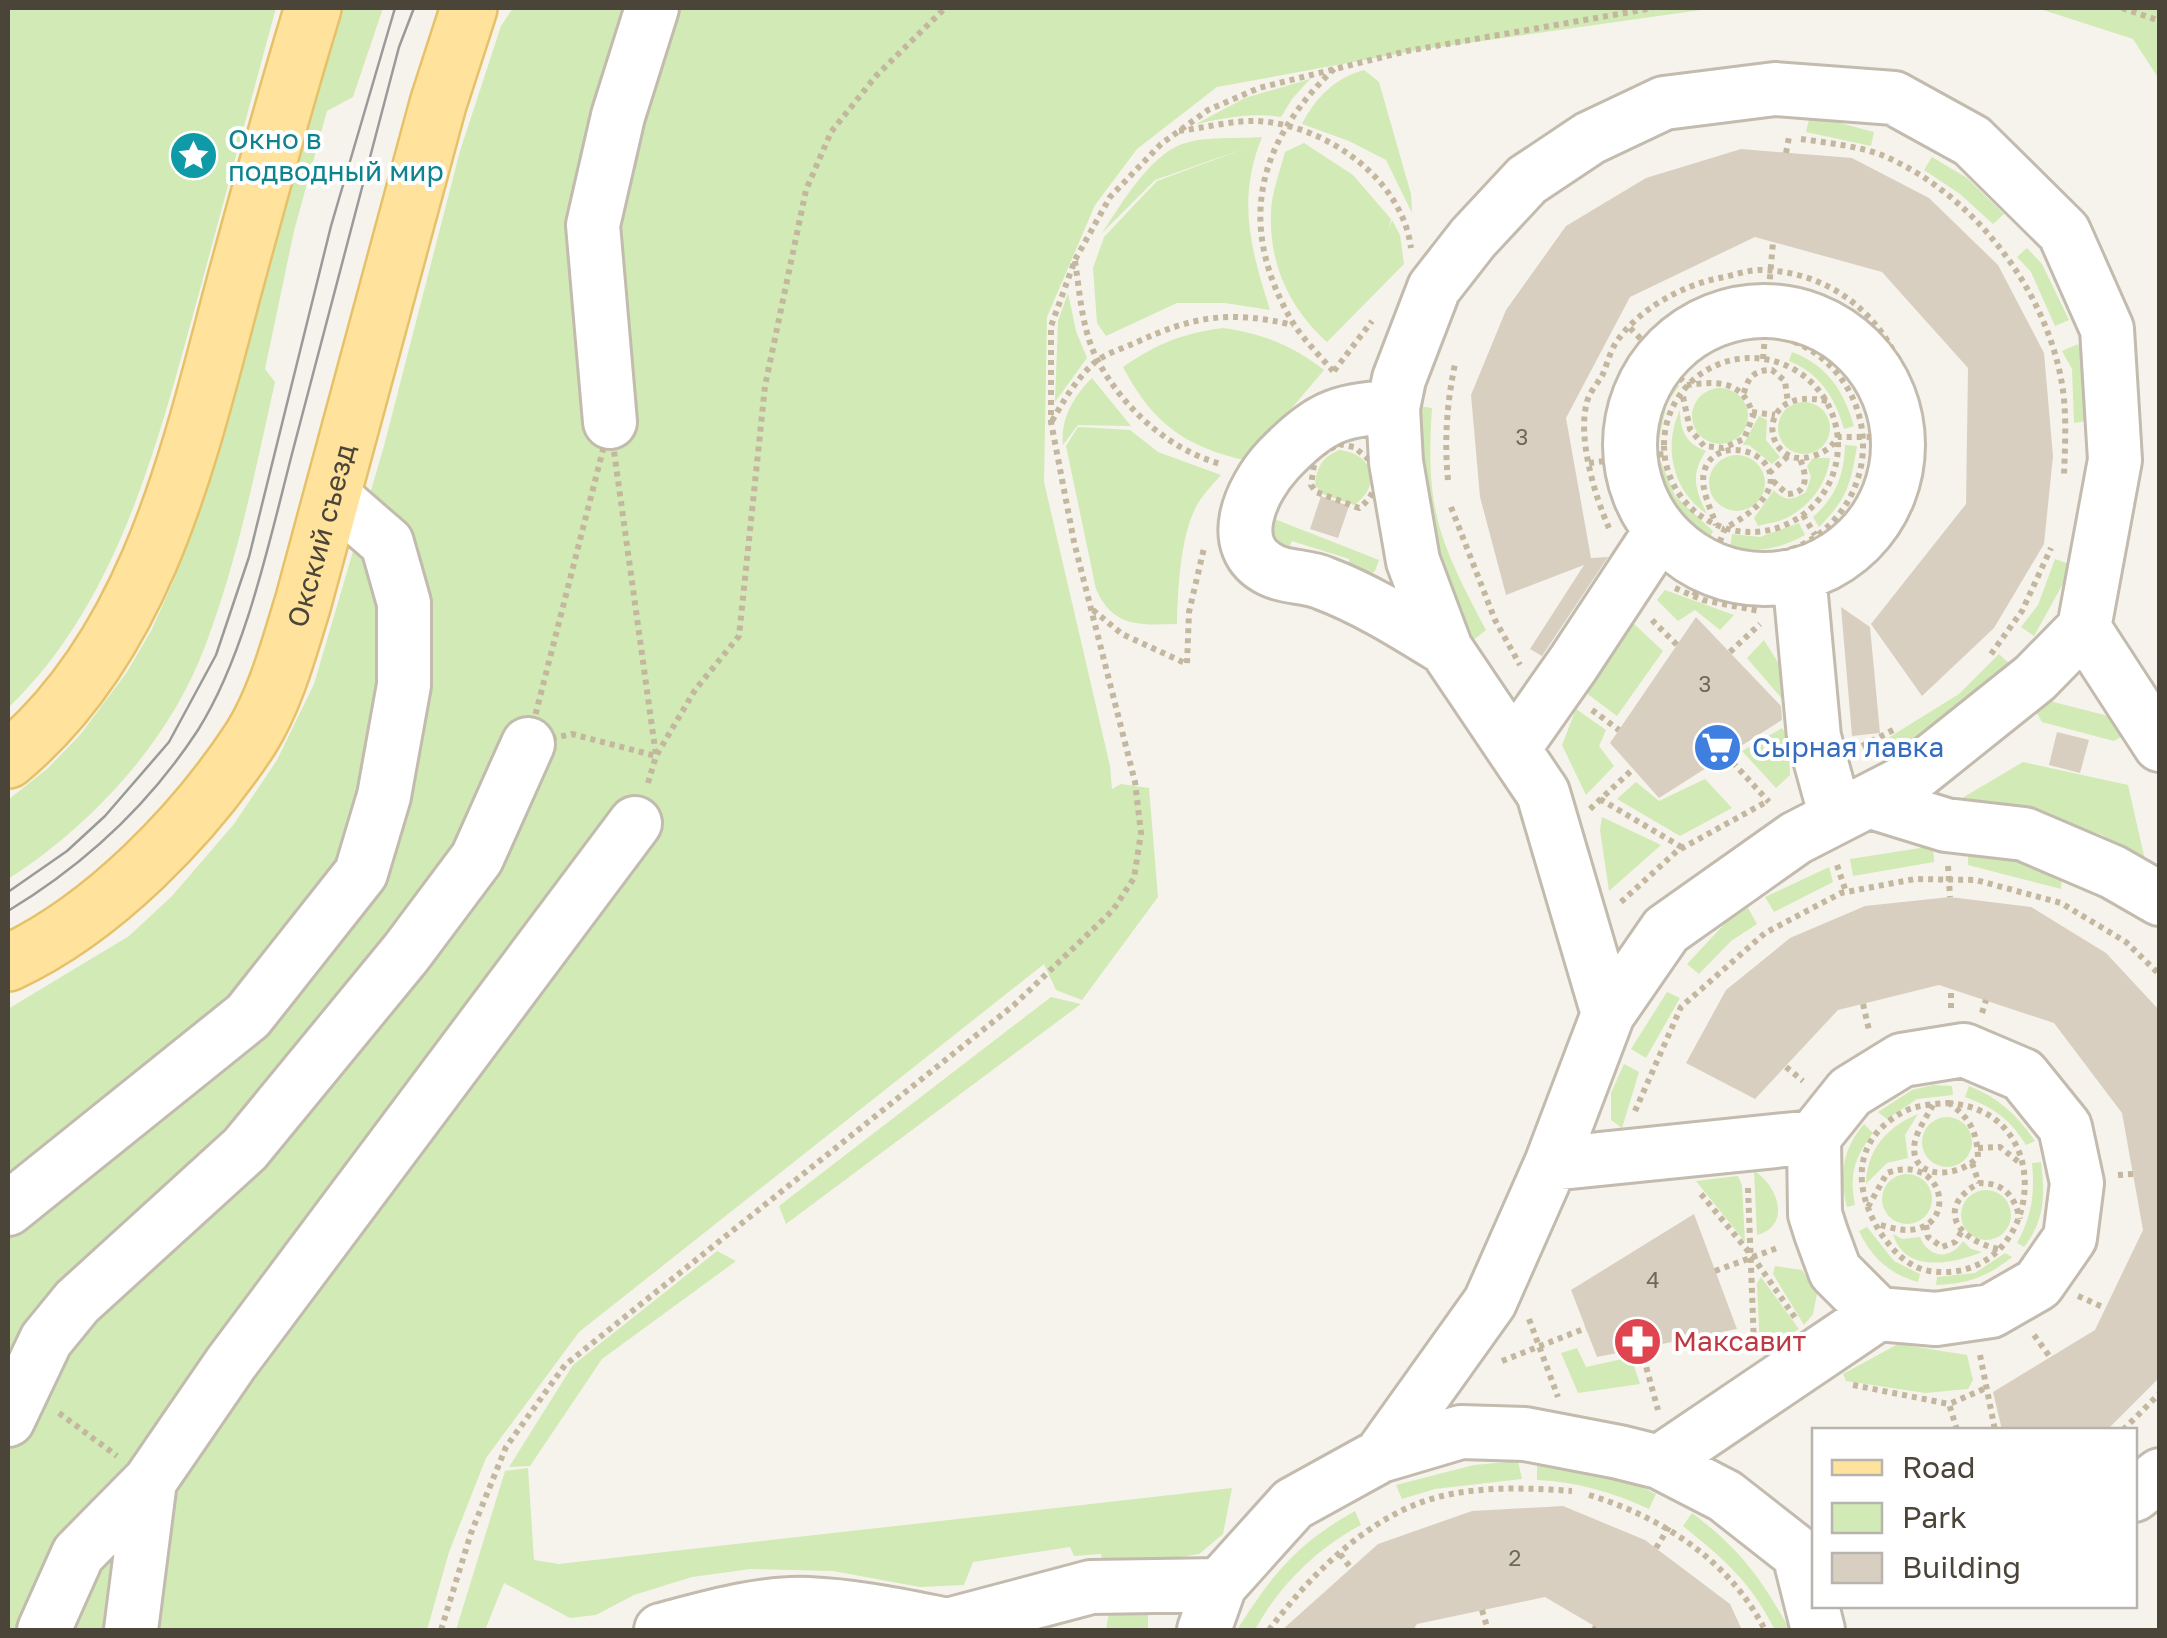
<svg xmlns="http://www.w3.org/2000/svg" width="2167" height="1638" font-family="'Golos Text',sans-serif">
	<rect width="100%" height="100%" fill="#f6f3ec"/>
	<path fill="#d2eab5" d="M8 8H276C251 100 226 193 201 286 160 433 122 599 8 708Z
		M342 8H383L353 97 327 111 294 231 265 369 275 382C255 472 237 563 204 649 168 743 91 826 8 879V800L48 768 80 735 127 672 152 629 173 582 211 473Z
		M513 8H1715L1424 49 1217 87 1137 149 1095 205 1047 317 1044 482 1110 766 1112 789 1121 784 1149 788 1158 897 1082 1000 1056 990 1044 964 579 1332 486 1458 449 1552 427 1630H8V1009L129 936 172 896 234 824 277 760 314 684 384 446 460 151 501 26Z
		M2037 8H2159V79L2133 39Z
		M1364 70 1379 82 1411 194 1412 213 1386 160 1349 141 1302 124C1316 97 1335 78 1364 70Z
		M1310 79 1292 99 1281 117C1251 112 1225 118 1196 124L1245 98Z
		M1810 115 1874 132 1871 146 1806 132Z
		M1262 137C1237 199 1250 247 1270 310L1225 303H1177L1106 336 1097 323 1093 268 1104 237 1157 181 1249 147 1155 180 1102 233C1120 206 1149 156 1182 144 1205 136 1237 139 1262 137Z
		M1304 143 1353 175 1391 219 1388 231 1392 220 1400 235 1404 264 1327 342C1290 309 1269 264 1271 214 1271 194 1280 171 1285 152Z
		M1932 157 1967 178 2004 214 1993 224 1960 194 1924 170Z
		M2027 248 2042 264 2069 320 2055 326 2031 272 2017 257Z
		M1068 293 1076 331 1087 358 1055 402 1058 321Z
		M1223 328C1264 334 1291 345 1324 370L1247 461C1184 446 1153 424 1123 367 1156 344 1183 333 1223 328Z
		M2078 344 2085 364 2091 420 2074 423 2072 369 2062 351Z
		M1792 352C1827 365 1844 391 1854 426L1844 429C1835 397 1820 374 1789 361Z
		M1092 378 1131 426 1078 425 1063 445C1060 419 1074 396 1092 378Z
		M1670 378 1679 386 1667 403 1657 448 1649 449 1653 408Z
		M1692 416a28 28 0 1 1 56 0a28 28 0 1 1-56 0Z
		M1778 428a26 26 0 1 1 52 0a26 26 0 1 1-52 0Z
		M1412 405 1432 408C1425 510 1439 541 1486 630L1471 642 1433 559Z
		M1680 410C1680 430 1686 444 1706 451 1690 475 1695 489 1707 514 1672 491 1663 446 1680 410Z
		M1759 416 1767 420 1766 440 1780 457 1772 464 1749 445H1743Z
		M1078 427 1130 430 1158 452 1221 475C1214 483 1206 491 1200 500 1180 530 1178 589 1177 624 1140 625 1113 628 1096 589L1066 446Z
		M1845 445 1857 446C1851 484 1847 499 1819 527L1813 517C1836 497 1844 475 1845 445Z
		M1339 450C1373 453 1383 485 1354 505L1323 494 1315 485C1317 466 1322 458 1339 450Z
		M1709 483a28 28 0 1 1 56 0a28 28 0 1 1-56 0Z
		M1813 458H1830C1827 485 1807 510 1782 520 1774 523 1766 523 1758 526L1754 518 1774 490C1784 502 1793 500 1806 492L1811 477 1807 466Z
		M1661 462 1675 496 1713 531 1708 543C1680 524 1658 498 1650 465Z
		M1277 520 1379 560 1375 571 1368 576 1349 570V559L1292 541 1286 553 1274 548 1267 524Z
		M1799 523 1805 535C1779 549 1759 552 1730 549L1732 534 1760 537Z
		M2055 559 2069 564 2064 582 2034 636 2021 627 2038 605Z
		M1665 590 1734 615 1720 630 1695 610 1678 621 1657 600Z
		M1633 623 1663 651 1617 716 1585 692Z
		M1764 640 1779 664 1783 700 1747 658Z
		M1999 654 2011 665 1928 735 1895 754 1888 738 1959 694Z
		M2042 699 2112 717 2123 728 2121 737 2114 741 2042 722 2033 706Z
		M1576 709 1606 730 1599 746 1614 766 1586 795 1562 745Z
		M1782 728 1789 739 1790 775 1776 788 1742 751Z
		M2023 762 2128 785 2145 860 2102 835 2022 809 1952 804Z
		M1705 779 1732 808 1680 836 1617 799 1636 782 1659 801Z
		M1602 817 1661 845 1609 891 1600 830Z
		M1933 846 1934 862 1853 876 1850 859Z
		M1968 852 2027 858 2062 872 2061 889 1968 865Z
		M1829 867 1833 882 1774 912 1765 897Z
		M1748 908 1757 924 1731 941 1699 974 1687 964 1731 917Z
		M1667 992 1680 998 1646 1058 1631 1049Z
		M1051 997 1081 1004 786 1224 779 1206Z
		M1624 1064 1639 1072 1622 1128 1611 1120V1093Z
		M1933 1085 1952 1086 1953 1095 1917 1099 1887 1119 1878 1112 1912 1090Z
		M1969 1086C1998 1097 2018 1116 2035 1141L2026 1145C2011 1120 1993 1107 1965 1097Z
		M1918 1114 1905 1135 1908 1158 1887 1163 1866 1184C1867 1149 1887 1127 1918 1114Z
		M1922 1142a25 25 0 1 1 50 0a25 25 0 1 1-50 0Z
		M1864 1124 1873 1133C1854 1158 1849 1175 1855 1205L1847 1207C1839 1175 1842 1150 1864 1124Z
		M2041 1162C2045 1195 2045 1220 2024 1247L2017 1243C2032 1216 2035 1193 2032 1163Z
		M1754 1171C1778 1185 1792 1226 1757 1235Z
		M1882 1199a25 25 0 1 1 50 0a25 25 0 1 1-50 0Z
		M1738 1176 1742 1185 1745 1242 1696 1181Z
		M1961 1215a25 25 0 1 1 50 0a25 25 0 1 1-50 0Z
		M1867 1227 1894 1261 1920 1274 1918 1282C1889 1274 1872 1258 1859 1231Z
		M1893 1234 1902 1239 1920 1237C1929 1259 1951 1260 1963 1241L1971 1249 1982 1252C1952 1264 1905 1274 1893 1234Z
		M717 1251 736 1261 602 1359 530 1466 509 1467 573 1365Z
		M2005 1253 2012 1257C1987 1277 1968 1284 1936 1285L1937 1277 1975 1273Z
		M1775 1266 1802 1270 1817 1294 1813 1314 1804 1325 1773 1274Z
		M1761 1277 1799 1329 1760 1352 1757 1283Z
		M1898 1344 1967 1355 1973 1380 1968 1389 1925 1393 1846 1381 1843 1374Z
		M1577 1348 1586 1367 1631 1357 1640 1384 1578 1393 1561 1353Z
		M1518 1461 1522 1479 1435 1489 1402 1499 1396 1485 1474 1465Z
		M1537 1461 1615 1474 1656 1494 1649 1509C1612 1492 1578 1482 1537 1480Z
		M528 1468 534 1560 559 1564 1232 1488 1223 1534 1199 1554 1104 1570 1101 1554 1074 1556 1070 1547 973 1562 964 1585 920 1587 833 1571 750 1569 692 1577 634 1595 596 1615 570 1618 504 1583 485 1630H456L505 1471Z
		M1355 1511 1361 1525C1317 1548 1278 1587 1255 1630H1237C1272 1575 1296 1544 1355 1511Z
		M1692 1513C1740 1549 1761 1578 1790 1630H1775C1750 1581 1725 1560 1683 1526Z
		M1111 1601 1148 1602V1630H1106Z"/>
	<path fill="#d8cfc1" d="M1741 149 1852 158 1929 198 1998 265 2044 353 2053 456 2044 544 1994 628 1922 696 1871 624 1966 504 1968 368 1882 272 1755 237 1630 297 1566 418 1591 558 1608 557 1542 656 1530 649 1584 565 1506 595 1480 497 1471 395 1506 310 1566 226 1646 178Z
		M1321 496 1349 506 1338 538 1310 529Z
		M1841 607 1870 627 1880 733 1852 736Z
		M1696 617 1781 706 1782 720 1659 798 1610 743Z
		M2057 732 2089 740 2080 773 2049 765Z
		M1950 897 2031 907 2106 953 2160 1011V1377L2107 1430H2002L1993 1392 2095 1330 2143 1230 2122 1113 2054 1023 1939 985 1838 1010 1755 1099 1686 1063 1726 990 1790 938 1865 906Z
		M1694 1214 1737 1329 1597 1357 1571 1290Z
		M1563 1506 1645 1540 1730 1604 1742 1630H1601L1545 1597 1417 1624 1413 1630H1282L1378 1544 1472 1511Z"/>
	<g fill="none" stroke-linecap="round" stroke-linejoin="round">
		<defs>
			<path id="minor" d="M1630 445a134 134 0 1 1 268 0a134 134 0 1 1-268 0Z
				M1393 408C1339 407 1315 421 1278 460 1251 489 1224 547 1271 570 1287 578 1307 576 1323 583 1366 599 1407 625 1446 649
				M610 422 593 225 618 116 652 8
				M1799 574 1814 737 1836 817
				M2084 628 2160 745
				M1514 748 1573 664 1660 532
				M1868 801 1946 825 2024 834 2113 872 2160 899
				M1551 1164 1814 1137
				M8 1209 248 1016 361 873 384 796 404 685V603L387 543 334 497
				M8 1420 46 1340 77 1302 245 1149 406 953 477 858 528 744
				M1380 1456 1490 1302 1551 1164 1608 1014 1666 930 1796 838 1905 782 2035 678 2084 628 2115 460 2107 329 2064 232 1972 141 1894 98 1775 89 1664 103 1590 138 1527 180 1473 238 1434 288 1399 379 1393 408 1396 462 1413 561 1446 649 1543 793 1608 1014
				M1659 1462 1878 1314 1936 1319 1991 1311 2038 1284 2070 1238 2077 1183 2065 1127 2023 1075 1964 1050 1902 1060 1850 1092 1814 1137 1815 1214 1821 1233 1835 1271 1878 1314
				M2134 1495 2160 1475
				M948 1625 1091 1587 1220 1585
				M44 1630 78 1554 150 1481
				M131 1630 150 1481 231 1363 635 823
				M661 1630C707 1618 760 1602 808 1604 856 1606 902 1616 948 1625L957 1630
				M1204 1630 1220 1585 1293 1504 1380 1456 1461 1432 1525 1434 1619 1452 1659 1462 1725 1496 1799 1554 1818 1630"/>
			<g id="major">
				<path d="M8 760C146 646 188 460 232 294 258 198 284 103 313 8"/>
				<path id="s1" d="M8 963C103 919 194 825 251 738 276 698 289 648 303 603L438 104 469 8"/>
			</g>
		</defs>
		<use href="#minor" stroke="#c2bbae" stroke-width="58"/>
		<use href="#major" stroke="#e6c16a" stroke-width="60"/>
		<path stroke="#c4b79f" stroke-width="6" stroke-dasharray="5 5" stroke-linecap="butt" d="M2122 8 2160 21
			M1179 131C1204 128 1233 120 1258 121 1325 125 1402 178 1411 248
			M1801 139C1828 143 1859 146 1884 156 1973 194 2046 289 2062 384 2067 414 2065 446 2064 476
			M1786 153 1789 137
			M1075 261C1080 294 1082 331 1098 361 1123 408 1169 450 1221 464
			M1630 328 1687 385C1718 381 1744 380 1753 416L1744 439 1723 448 1704 446 1690 429 1682 392
			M1639 445a112 112 0 1 1 224 0a112 112 0 1 1-224 0Z
			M1664 445a87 87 0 1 1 174 0a87 87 0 1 1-174 0Z
			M1763 359 1773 242
			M1333 371C1320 356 1304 340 1293 323 1236 226 1256 143 1335 68
			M1334 371 1372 321
			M1744 393C1748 377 1754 370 1772 370L1785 381 1788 403
			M1827 401C1749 384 1764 473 1813 456 1825 452 1831 448 1838 437H1920
			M1752 412 1775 415
			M1052 421C1064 400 1075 381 1093 364 1104 354 1121 349 1135 343 1193 316 1230 310 1293 325
			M610 422 656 756 572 734 528 744Z
			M1339 444 1354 447 1372 462C1377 483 1376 495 1359 508L1316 492 1311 485 1315 458Z
			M1589 463 1664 454
			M1769 473 1788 456
			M1448 480C1444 441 1447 402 1455 364
			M1773 481 1787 494C1809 494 1807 475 1800 459
			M1451 507 1495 620 1520 665
			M1803 515 1815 535
			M1609 528C1595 497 1577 437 1587 402 1589 393 1597 384 1602 376 1607 365 1610 351 1617 341 1639 309 1681 286 1719 278 1733 276 1749 269 1763 270 1846 273 1901 334 1915 413 1930 494 1905 533 1842 582
			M1675 588 1703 600 1759 611
			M1694 596 1710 568 1725 528C1833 471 1718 419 1704 472 1700 489 1711 509 1716 525
			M1093 610 1122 634 1187 664 1189 612 1204 548
			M1652 620 1677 645
			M1730 652 1760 624
			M1991 654 2022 611 2051 548
			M1592 710 1619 730
			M1862 746 1895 729
			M1726 755 1769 802
			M648 783 656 756 695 690 739 636 765 386 806 190 831 132 876 76 945 8
			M1600 799 1683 848
			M1590 809 1633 769
			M1837 865 1846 892
			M1948 866 1950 897
			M1621 902 1677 851 1766 802
			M1863 1004 1869 1030
			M1951 1008V989
			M1982 1013 1986 1000
			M1786 1067 1803 1081
			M1948 1103C2065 1111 2040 1288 1929 1271 1908 1267 1894 1252 1882 1235 1853 1191 1851 1140 1903 1112 1916 1105 1934 1104 1948 1103Z
			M1933 1105C1927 1116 1918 1129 1915 1141 1907 1181 1958 1179 1978 1157 1977 1132 1970 1118 1949 1103
			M1635 1111 1681 1007 1765 933 1841 893 1915 879 1976 880 2061 903 2126 942 2160 975
			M1978 1148 2000 1147 2020 1163
			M1972 1163 1979 1183
			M2118 1175 2133 1174
			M1748 1188 1754 1345
			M1701 1194 1753 1257 1796 1319
			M1868 1207 1887 1173C1942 1153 1957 1221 1916 1229 1902 1232 1889 1227 1876 1224
			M1926 1225 1928 1237 1942 1247 1955 1242 1962 1231
			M1998 1249C1958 1240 1934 1208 1979 1183 2005 1183 2014 1196 2020 1219
			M1715 1271 1780 1247
			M2078 1296 2105 1308
			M1529 1319 1558 1397
			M2034 1335 2050 1357
			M1641 1348 1658 1410
			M1980 1355 1995 1430
			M1502 1361 1586 1328
			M1853 1385 1949 1404
			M59 1413 117 1456
			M1957 1430 1949 1404 1986 1388
			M2123 1430 2160 1393
			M1589 1495C1662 1517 1730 1561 1765 1630
			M1656 1548 1669 1527
			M1340 1554 1351 1568
			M1482 1610 1488 1630
			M441 1630 471 1533 506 1447 565 1365 1014 1005 1113 910 1134 878 1141 833 1135 782 1074 542 1051 422V326L1075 260 1110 197 1161 144 1208 110 1259 88 1407 51 1653 8
			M1269 1630C1311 1574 1371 1513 1442 1496 1484 1486 1530 1488 1572 1491
			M1594 1630 1596 1627"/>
		<use href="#minor" stroke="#fff" stroke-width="52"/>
		<use href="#major" stroke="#ffe39c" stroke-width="55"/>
		<path stroke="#9a9a9a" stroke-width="2.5" d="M8 892 67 851 105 816 169 742 216 655 249 557 331 226 395 8
			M8 911C84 865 149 805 198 730 246 654 270 538 293 450 328 316 364 181 399 47L414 8"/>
	</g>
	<defs>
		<symbol id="sight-disc" viewBox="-11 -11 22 22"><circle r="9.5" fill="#0f9aa8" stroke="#fff"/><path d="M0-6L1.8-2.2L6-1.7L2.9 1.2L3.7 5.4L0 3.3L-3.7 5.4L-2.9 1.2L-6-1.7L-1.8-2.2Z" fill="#fff"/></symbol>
		<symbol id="supermarket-disc" viewBox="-11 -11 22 22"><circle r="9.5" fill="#3f7fe0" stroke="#fff"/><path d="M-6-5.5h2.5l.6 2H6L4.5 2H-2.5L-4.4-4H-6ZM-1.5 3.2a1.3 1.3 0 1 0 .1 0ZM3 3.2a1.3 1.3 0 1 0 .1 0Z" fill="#fff"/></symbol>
		<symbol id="pharmacy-disc" viewBox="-11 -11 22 22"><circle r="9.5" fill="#e0444e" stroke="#fff"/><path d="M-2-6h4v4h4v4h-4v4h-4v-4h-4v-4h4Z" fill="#fff"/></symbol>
	</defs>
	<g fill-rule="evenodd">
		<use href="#sight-disc" x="166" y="128" width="55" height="55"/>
		<use href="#supermarket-disc" x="1690" y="720" width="55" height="55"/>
		<use href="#pharmacy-disc" x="1610" y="1314" width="55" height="55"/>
	</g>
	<g text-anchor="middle" stroke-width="8" stroke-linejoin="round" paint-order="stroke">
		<g font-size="22" fill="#6e675b">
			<text x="1522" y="445">3</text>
			<text x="1705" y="692">3</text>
			<text x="1653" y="1288">4</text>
			<text x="1515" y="1566">2</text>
		</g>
		<g font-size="28" fill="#0d838f" stroke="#fff" text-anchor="start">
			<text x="228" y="149">Окно в<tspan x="228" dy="32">подводный мир</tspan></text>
		</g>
		<g font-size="28" fill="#4b4439" stroke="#fff">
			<text dy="10" stroke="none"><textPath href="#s1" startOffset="550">Окский съезд</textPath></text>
		</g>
		<g font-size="28" fill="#366cbe" stroke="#fff" text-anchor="start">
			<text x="1752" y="757">Сырная лавка</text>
		</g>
		<g font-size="28" fill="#be3a42" stroke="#fff" text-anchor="start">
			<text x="1673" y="1351">Максавит</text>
		</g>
	</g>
	<rect width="2167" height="1638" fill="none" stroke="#4b4439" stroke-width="20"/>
	<rect x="1812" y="1428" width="325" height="180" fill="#ffffff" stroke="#b7b4b0" stroke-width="2.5"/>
	<rect x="1832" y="1460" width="50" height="15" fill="#ffe39c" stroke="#b7b4b0" stroke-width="2.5"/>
	<text x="1902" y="1478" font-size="30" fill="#4b4439">Road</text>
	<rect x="1832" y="1503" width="50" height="30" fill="#d2eab5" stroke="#b7b4b0" stroke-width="2.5"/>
	<text x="1902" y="1528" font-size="30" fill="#4b4439">Park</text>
	<rect x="1832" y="1553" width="50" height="30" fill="#d8cfc1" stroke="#b7b4b0" stroke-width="2.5"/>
	<text x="1902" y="1578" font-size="30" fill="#4b4439">Building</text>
</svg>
